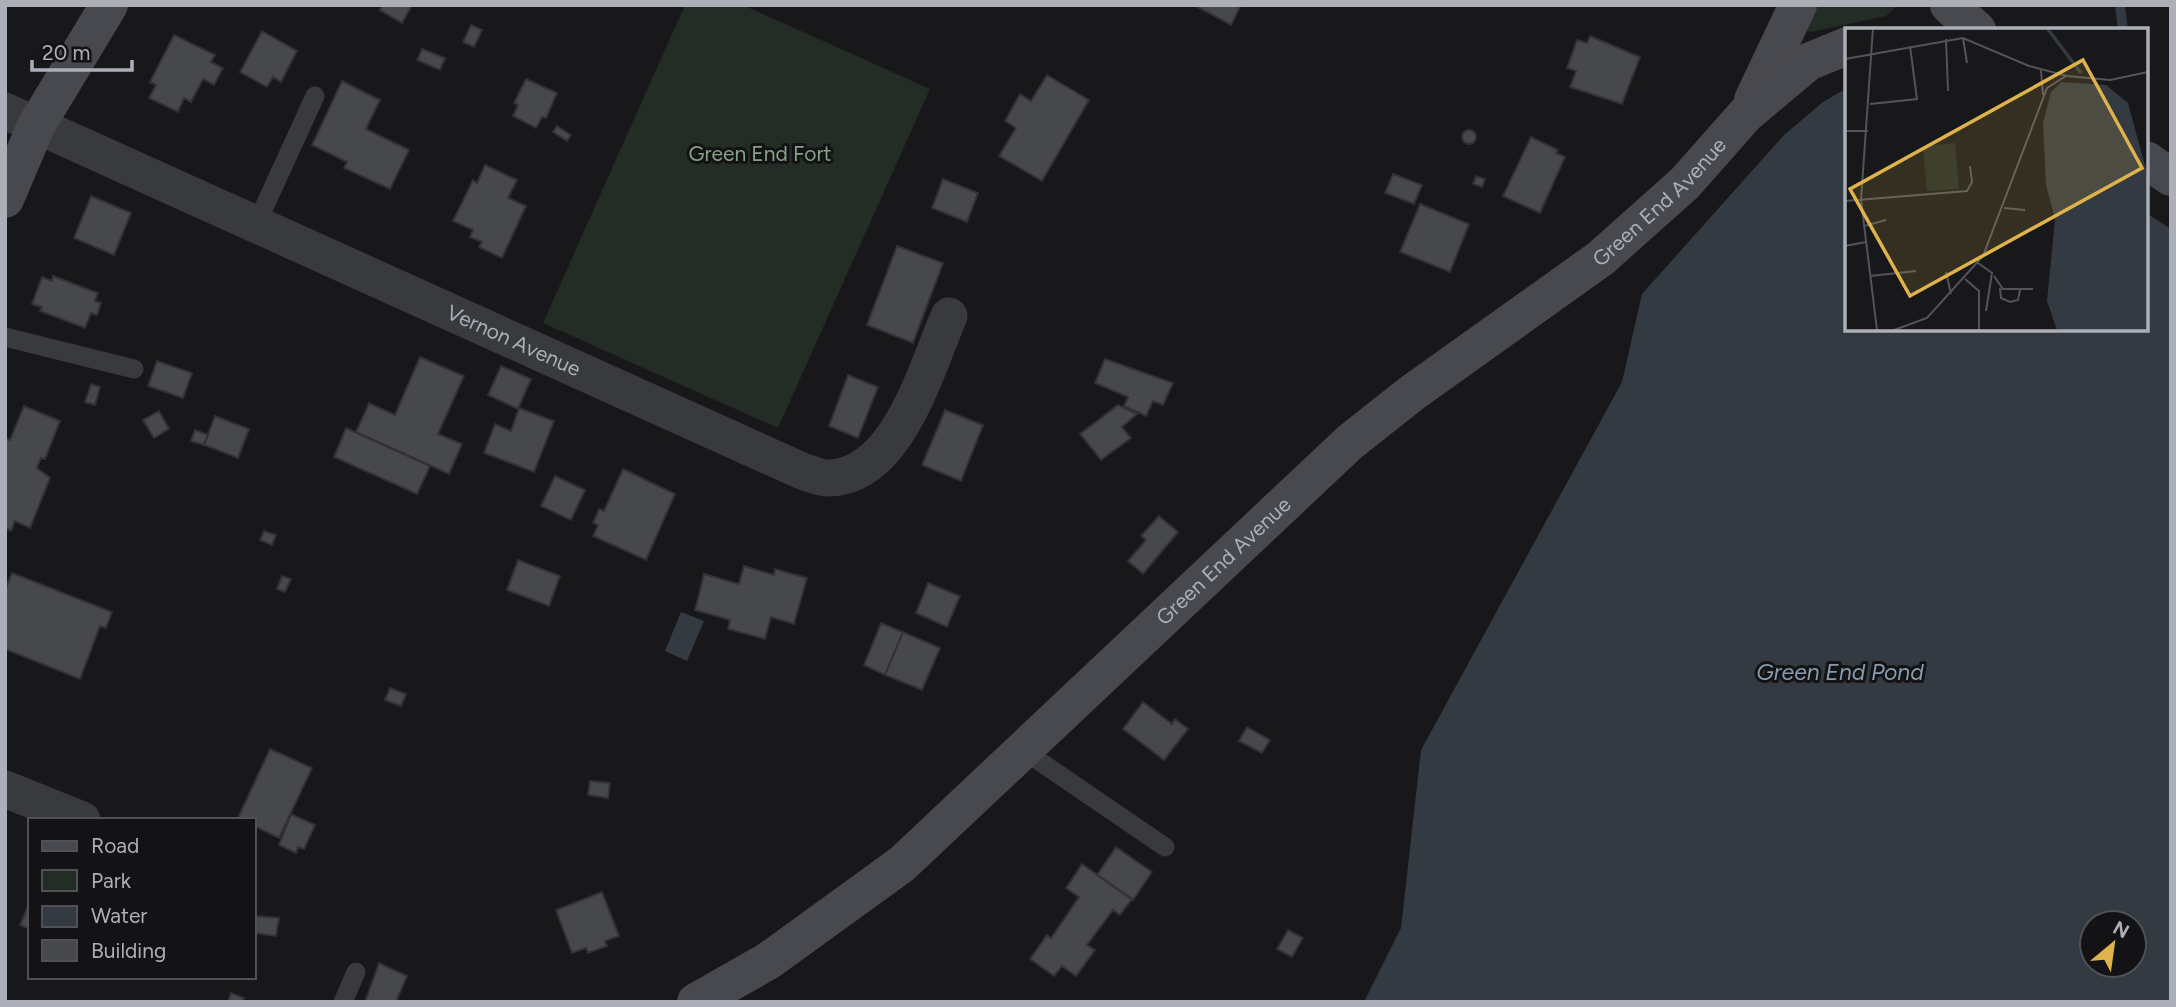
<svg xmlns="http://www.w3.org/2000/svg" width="2176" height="1007" font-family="Figtree,sans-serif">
	<rect width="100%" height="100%" fill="#18181a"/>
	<path fill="#242c26" d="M685 5H743L930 89 778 428 543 323Z
		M1809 5H1898L1886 16 1811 32 1804 29Z"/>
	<path fill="#333a41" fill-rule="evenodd" d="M1847 88V329H2146V213L2171 229V1002H1364L1401 928 1421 750 1622 382 1642 294 1784 135 1823 102ZM2092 923H2134V965H2092Z
		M681 612 704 621 687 661 665 651Z"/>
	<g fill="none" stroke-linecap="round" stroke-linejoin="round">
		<path stroke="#333a41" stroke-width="10" d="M2120 5 2123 30"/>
	</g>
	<path fill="#47484c" stroke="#323236" stroke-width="2" d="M382 5H412L402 23 380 10Z
		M1194 5H1241L1231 25Z
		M471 25 482 30 474 47 463 42Z
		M262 31 297 51 281 82 273 77 267 87 240 72Z
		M174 35 215 55 211 62 223 68 214 85 203 79 191 102 184 98 178 112 149 98 156 85 150 82Z
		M1590 36 1640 57 1622 104 1570 87 1576 71 1567 68 1577 40 1587 43Z
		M422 49 445 58 440 70 417 60Z
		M1047 75 1089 100 1042 181 999 156 1016 128 1005 121 1020 94 1031 101Z
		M526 79 557 93 546 118 542 117 536 128 513 116 518 105 514 103Z
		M342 81 380 100 366 129 409 150 390 189 344 168 347 162 312 145Z
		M557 126 571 135 567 141 553 132Z
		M1462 137a7 7 0 1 1 14 0a7 7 0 1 1-14 0Z
		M1531 137 1558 150 1556 153 1565 157 1540 213 1503 196Z
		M485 165 517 180 508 198 526 206 502 258 479 247 482 242 470 237 473 230 453 221 473 180 477 183Z
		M1393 174 1422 185 1414 204 1385 193Z
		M1476 176 1485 179 1482 187 1473 184Z
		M943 179 978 193 967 222 932 208Z
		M91 196 131 213 114 255 74 238Z
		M1420 204 1469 224 1450 272 1400 252Z
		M897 246 943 263 913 343 867 325Z
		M53 276 98 293 95 301 101 303 97 315 91 313 85 328 40 311 42 307 32 304 42 277 52 281Z
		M420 357 464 376 438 434 462 444 449 474 356 432 369 403 395 415Z
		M1105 359 1173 383 1163 405 1153 401 1146 416 1124 406 1128 397 1095 383Z
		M157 361 192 373 183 398 148 386Z
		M501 366 531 379 518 409 488 395Z
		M848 375 878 387 858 438 829 426Z
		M91 384 100 387 95 405 85 402Z
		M1118 405 1137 414 1122 427 1131 438 1101 460 1080 434Z
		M24 406 60 421 45 459 41 458 37 468 50 478 30 528 15 521 11 531 5 528V438L10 440Z
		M519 408 554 421 534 472 484 453 495 424 511 431Z
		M945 410 983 425 961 481 922 465Z
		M159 411 169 429 154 438 143 420Z
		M215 416 249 429 238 458 204 445Z
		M346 428 430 466 417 494 334 457Z
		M195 430 208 435 204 445 191 441Z
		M623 469 675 494 646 560 593 536 598 525 593 523 599 509 604 511Z
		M555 476 585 490 571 520 541 506Z
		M1159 516 1178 532 1143 574 1128 561 1146 540 1141 536Z
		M264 531 276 535 272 545 260 540Z
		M518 560 560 576 549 606 507 590Z
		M744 566 774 575 775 569 807 578 794 624 771 617 765 639 728 629 730 620 695 610 704 574 739 584Z
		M12 573 112 612 106 628 100 626 80 679 5 649V590Z
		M282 576 291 579 285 592 277 589Z
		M928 583 960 596 947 627 916 613Z
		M881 623 903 632 885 675 864 665Z
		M903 632 940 648 922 690 885 675Z
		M390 688 406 694 401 706 385 700Z
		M1143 702 1172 724 1175 719 1188 729 1164 760 1123 729Z
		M1247 727 1270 740 1262 753 1239 741Z
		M270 749 312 768 279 838 254 826V820L238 818Z
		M590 781 610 783 608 798 588 795Z
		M291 814 315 825 304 849 298 847 296 853 279 845Z
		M1116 847 1152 872 1133 900 1097 875Z
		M1082 864 1132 899 1120 915 1113 910 1087 945 1095 950 1076 976 1062 966 1054 976 1030 959 1047 935 1051 938 1079 897 1066 888Z
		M602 892 619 936 605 941 607 946 588 953 586 948 572 953 556 910Z
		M30 902V929L20 925Z
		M256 916 279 918 276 936 254 933Z
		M1288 930 1303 938 1292 957 1277 949Z
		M379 963 407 976 396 1002H365Z
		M231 993 244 998 242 1002H228Z"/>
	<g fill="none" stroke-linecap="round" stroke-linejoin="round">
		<path stroke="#393a3e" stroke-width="19" d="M256 225 315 96
			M5 337 134 369
			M1023 750 1165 847
			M343 1002 356 972"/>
		<g stroke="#393a3e" stroke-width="37">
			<path id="s1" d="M5 111 802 471C809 473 819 478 827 478 897 479 926 369 949 316"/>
			<path d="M5 789 82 820"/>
		</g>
		<g stroke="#48494e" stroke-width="38">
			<path d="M1949 5 1977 30"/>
			<path d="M1753 100 1798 5"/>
			<path d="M2146 160 2171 177"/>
			<path d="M5 199 36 126 109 5"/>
			<path id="s2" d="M696 1002 768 961 902 864 1350 442 1412 393 1601 258 1685 183 1746 114 1808 62 1847 46"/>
		</g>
	</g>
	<g text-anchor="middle" stroke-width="6" stroke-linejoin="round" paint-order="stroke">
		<g font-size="21" fill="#85a188" stroke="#131315">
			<text x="760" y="161">Green End Fort</text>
		</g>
		<g font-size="21" fill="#acafb8" stroke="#131315">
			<text dy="7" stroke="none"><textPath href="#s2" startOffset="1256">Green End Avenue</textPath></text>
			<text dy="7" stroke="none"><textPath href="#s1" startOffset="558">Vernon Avenue</textPath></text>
			<text dy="7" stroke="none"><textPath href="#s2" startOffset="690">Green End Avenue</textPath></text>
		</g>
		<g font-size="23" font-style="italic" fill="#879baf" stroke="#131315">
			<text x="1840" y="680">Green End Pond</text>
		</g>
	</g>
	<g transform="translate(1845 28)">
		<rect width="303" height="303" fill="#18181a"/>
		<path d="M110 115 114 161 82 163 78 118Z" fill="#242c26"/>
		<path d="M216 54 261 57 283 75 303 149V302H212L202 273 210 191 201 157 198 95 206 64Z" fill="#333a41"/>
		<path fill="none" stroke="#333a41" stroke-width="3.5" d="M202 0 236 45"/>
		<path fill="none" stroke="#535459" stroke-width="2" d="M28 0 16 172 32 302M118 10 122 35M101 11 103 63M0 31 118 10 184 38 222 48 265 52 303 44M196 42 198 67M25 76 72 71 65 18M0 103H23M0 173 122 163 127 154 125 138M159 180 180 182M19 198 41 192M0 218 21 214M133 235 147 245 141 283M101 244 106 266M25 248 71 243M149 248 158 261H188M120 251 134 263V302M155 260 156 270 165 274 173 272 175 262M49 302 82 290 138 228 202 60 221 48"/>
		<path fill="#dfb34b" fill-opacity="0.15" stroke="#dfb34b" stroke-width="3.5" d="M238 32 297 140 65 268 5 161Z"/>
		<rect width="303" height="303" fill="none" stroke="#acafb8" stroke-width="3.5"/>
	</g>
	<rect width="2176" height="1007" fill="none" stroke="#acafb8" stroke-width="14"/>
	<rect x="28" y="818" width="228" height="161" fill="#131315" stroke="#505156" stroke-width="2"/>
	<rect x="42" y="841" width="35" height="10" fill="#48494e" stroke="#505156" stroke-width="2"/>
	<text x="91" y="853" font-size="21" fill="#acafb8">Road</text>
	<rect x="42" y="870" width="35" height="21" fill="#242c26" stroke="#505156" stroke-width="2"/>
	<text x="91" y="888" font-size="21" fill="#acafb8">Park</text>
	<rect x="42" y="906" width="35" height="21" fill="#333a41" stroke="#505156" stroke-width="2"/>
	<text x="91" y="923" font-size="21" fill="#acafb8">Water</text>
	<rect x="42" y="940" width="35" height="21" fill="#47484c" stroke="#505156" stroke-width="2"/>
	<text x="91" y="958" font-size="21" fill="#acafb8">Building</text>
	<g transform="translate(2113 944) rotate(29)"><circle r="33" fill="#131315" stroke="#505156" stroke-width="2"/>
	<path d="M0-5L12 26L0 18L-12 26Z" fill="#dfb34b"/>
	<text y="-10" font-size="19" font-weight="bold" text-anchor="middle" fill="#acafb8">N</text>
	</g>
	<path d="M32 60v10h100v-10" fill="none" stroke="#acafb8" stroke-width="3.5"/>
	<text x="42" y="60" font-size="21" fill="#acafb8" stroke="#131315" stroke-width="5" paint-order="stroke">20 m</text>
</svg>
